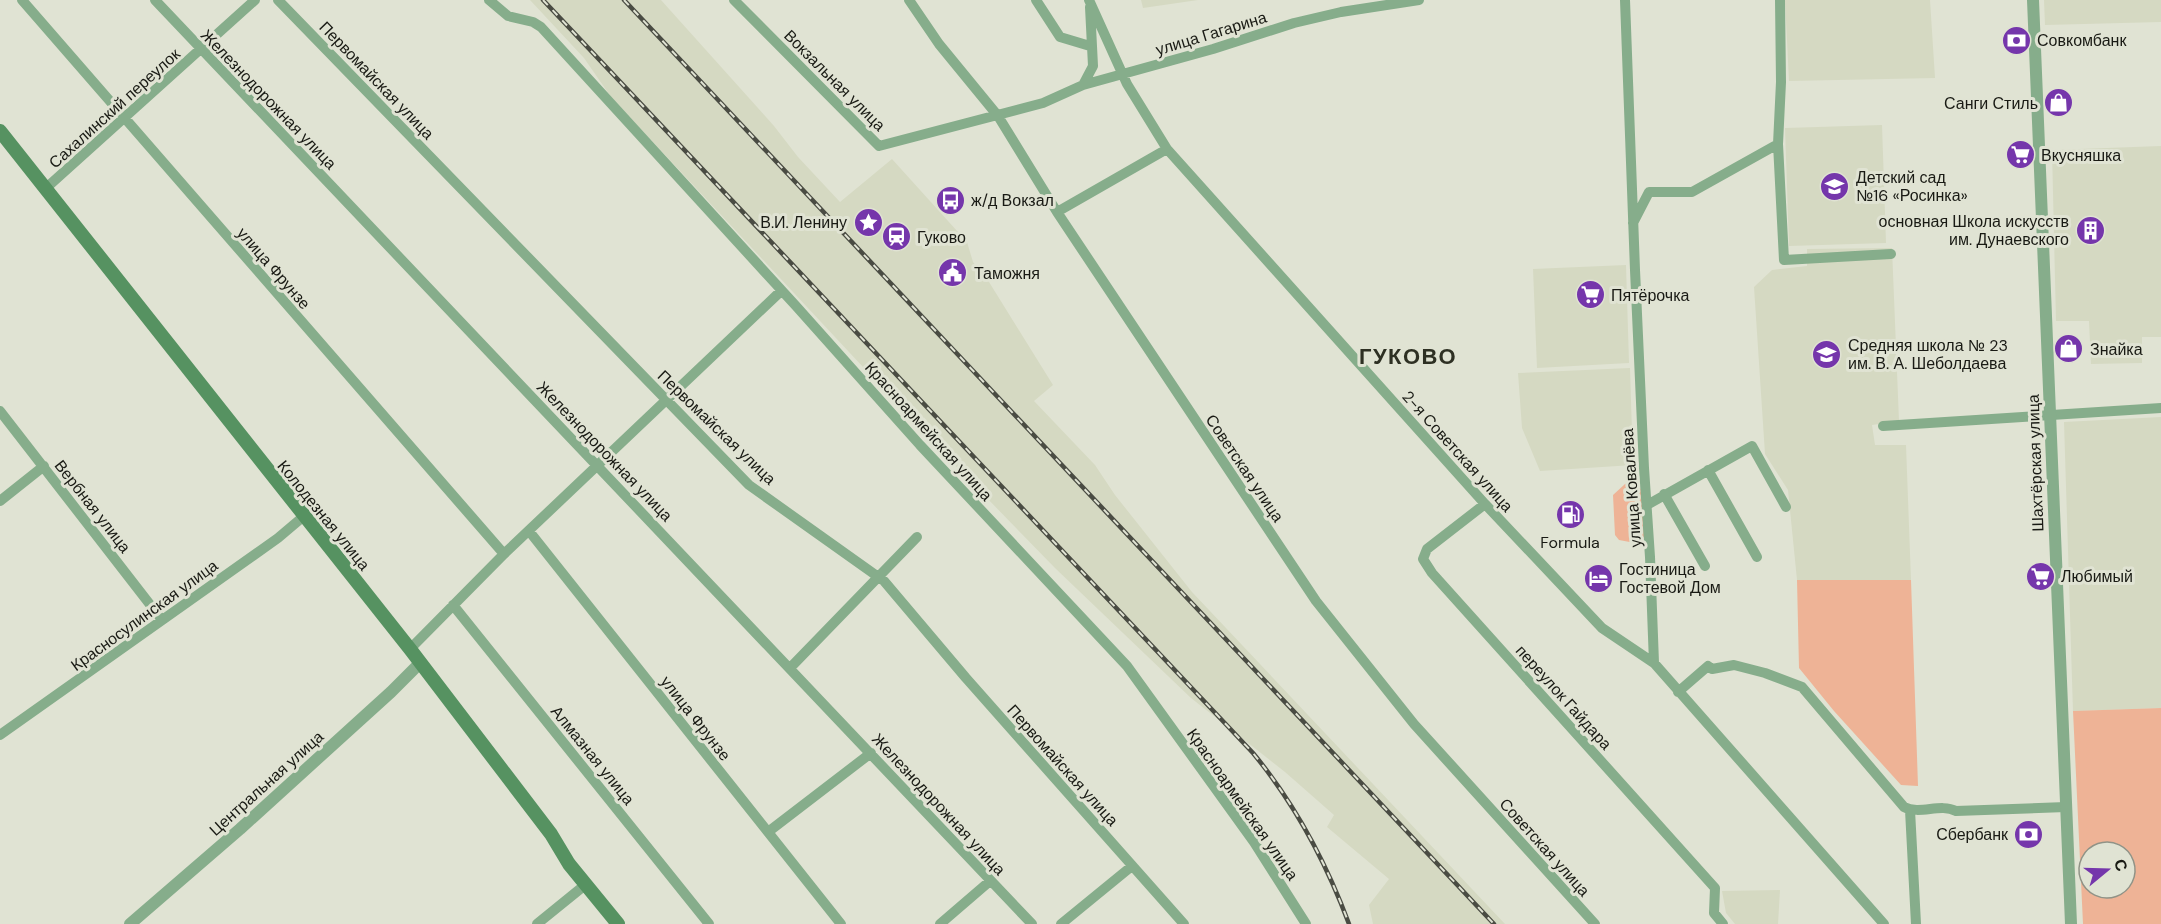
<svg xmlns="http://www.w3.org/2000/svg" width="2161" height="924" font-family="'DM Sans',sans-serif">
	<rect width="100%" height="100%" fill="#e0e3d3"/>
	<path fill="#d5d9c2" d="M530 0H661L774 126 798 157 840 202 892 159 967 242 973 262 989 282 1053 385 1034 401 1095 465 1115 495 1192 592 1505 924H1373L1369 905 1389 879 1327 827 1334 815 1285 772 1191 698 1055 568 946 456 611 97 584 58Z
		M1141 0H1198L1143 8Z
		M1785 0H1930L1935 78 1789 81Z
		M2044 0H2161V22L2045 25Z
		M1882 125 1886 243 1789 246 1785 128Z
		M2161 146V337H2142V363L2091 364 2089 321H2056L2052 150Z
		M1892 248 1899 421 1872 425 1875 445H1906L1911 580H1797L1788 490 1765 454 1754 287 1772 270 1807 266V249Z
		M1626 265 1629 363 1537 368 1533 269Z
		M1630 368 1633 465 1540 471 1522 428 1518 373Z
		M2161 417V708L2073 711 2064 422Z
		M1780 890 1778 924H1735L1726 913 1722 891Z"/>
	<path fill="#eeb396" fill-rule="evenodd" d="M1632 482 1642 490 1644 537 1635 543 1619 540 1615 535 1613 495 1625 484Z
		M1797 580H1911L1918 786 1901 785 1834 711 1799 668Z
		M2161 708V924H2083L2073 711ZM2089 852H2125V888H2089Z"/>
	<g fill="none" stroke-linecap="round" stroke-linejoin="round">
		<path stroke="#86ad8b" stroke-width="10" d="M22 0 504 554
			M155 0 1032 924
			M278 0 749 485 884 581 966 678 1184 924
			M489 0 508 16 533 22 541 27 796 306 920 445 1127 666 1254 842 1306 924
			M734 0 879 146 1043 103 1083 85 1213 49 1294 23 1341 12 1419 0
			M909 0 939 44 998 116 1057 212 1316 601 1414 724 1595 924
			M1036 0 1060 37 1090 46
			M1089 0 1127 84 1167 149 1485 504 1602 628 1654 663
			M1625 0 1635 270 1644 468 1650 557 1654 663 1884 924
			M1780 0 1781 82 1778 144 1784 260 1891 254
			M1083 85 1093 66 1090 7
			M45 189 255 0
			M1057 212 1167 149
			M1633 223 1649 192H1692L1778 144
			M0 411 162 620
			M1883 426 2161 408
			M1708 470 1757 557
			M1664 494 1705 566
			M0 501 44 466
			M1485 504 1427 549 1423 559 1432 573 1715 888 1714 913 1723 924
			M1647 505 1752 446 1786 507
			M529 531 841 924
			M453 605 709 924
			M410 649 504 554 781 291
			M790 668 917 537
			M1678 692 1708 666 1712 669 1734 665 1765 673 1802 687 1904 807C1920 815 1940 803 1956 811L2066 807
			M0 735 278 538 304 516
			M1910 810 1916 924
			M768 832 871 753
			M537 924 585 885
			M940 924 990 881
			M1061 924 1132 866"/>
		<path stroke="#86ad8b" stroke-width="12" d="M2033 0 2071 924
			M130 924 240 829 391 692 420 663"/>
		<path stroke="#569261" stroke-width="14" d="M0 131 410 649 551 834 569 864 618 924"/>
		<defs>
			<path id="rail" d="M543 0 1253 753C1295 804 1326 862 1349 924
				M624 0 1494 924"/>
		</defs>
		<use href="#rail" stroke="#4a4c43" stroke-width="4.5"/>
		<use href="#rail" stroke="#e0e3d3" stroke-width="2" stroke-dasharray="7" stroke-linecap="butt"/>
	</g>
	<defs>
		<symbol id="bank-disc" viewBox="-11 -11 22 22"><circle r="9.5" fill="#7536ab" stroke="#e0e3d3"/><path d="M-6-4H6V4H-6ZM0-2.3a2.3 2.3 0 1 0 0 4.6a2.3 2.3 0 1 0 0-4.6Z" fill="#fff"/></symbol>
		<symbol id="shop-disc" viewBox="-11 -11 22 22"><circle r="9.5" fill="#7536ab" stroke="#e0e3d3"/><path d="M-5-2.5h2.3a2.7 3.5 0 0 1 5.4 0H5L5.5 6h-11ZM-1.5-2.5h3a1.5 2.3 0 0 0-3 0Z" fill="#fff"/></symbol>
		<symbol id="supermarket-disc" viewBox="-11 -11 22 22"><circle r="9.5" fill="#7536ab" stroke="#e0e3d3"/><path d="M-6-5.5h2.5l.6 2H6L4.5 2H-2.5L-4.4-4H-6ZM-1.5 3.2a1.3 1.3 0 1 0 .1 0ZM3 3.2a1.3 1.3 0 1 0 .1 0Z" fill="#fff"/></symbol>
		<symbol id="school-disc" viewBox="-11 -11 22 22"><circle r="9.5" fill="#7536ab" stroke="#e0e3d3"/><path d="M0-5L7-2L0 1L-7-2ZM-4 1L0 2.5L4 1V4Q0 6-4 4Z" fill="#fff"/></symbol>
		<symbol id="bus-disc" viewBox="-11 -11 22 22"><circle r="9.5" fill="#7536ab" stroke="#e0e3d3"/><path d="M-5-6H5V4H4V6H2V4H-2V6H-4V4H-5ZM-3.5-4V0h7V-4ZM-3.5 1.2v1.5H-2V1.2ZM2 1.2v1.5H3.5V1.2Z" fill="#fff"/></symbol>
		<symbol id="sight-disc" viewBox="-11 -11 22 22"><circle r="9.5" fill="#7536ab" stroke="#e0e3d3"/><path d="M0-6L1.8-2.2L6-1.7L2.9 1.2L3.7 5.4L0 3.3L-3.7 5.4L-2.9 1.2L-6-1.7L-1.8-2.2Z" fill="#fff"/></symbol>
		<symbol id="building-disc" viewBox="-11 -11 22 22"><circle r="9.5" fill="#7536ab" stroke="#e0e3d3"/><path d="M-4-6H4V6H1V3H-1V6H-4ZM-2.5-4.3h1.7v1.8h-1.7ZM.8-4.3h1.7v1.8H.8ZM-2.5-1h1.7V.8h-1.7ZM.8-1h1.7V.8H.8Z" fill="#fff"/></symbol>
		<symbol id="station-disc" viewBox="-11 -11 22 22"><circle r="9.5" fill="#7536ab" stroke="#e0e3d3"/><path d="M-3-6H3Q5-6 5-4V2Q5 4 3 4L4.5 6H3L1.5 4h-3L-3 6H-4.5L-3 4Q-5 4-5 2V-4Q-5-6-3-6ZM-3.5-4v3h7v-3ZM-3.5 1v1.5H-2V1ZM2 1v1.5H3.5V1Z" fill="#fff"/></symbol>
		<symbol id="civic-disc" viewBox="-11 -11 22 22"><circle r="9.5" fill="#7536ab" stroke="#e0e3d3"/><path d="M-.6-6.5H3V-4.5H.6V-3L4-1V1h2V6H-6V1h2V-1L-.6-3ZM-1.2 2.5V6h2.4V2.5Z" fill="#fff"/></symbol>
		<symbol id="fuel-disc" viewBox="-11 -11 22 22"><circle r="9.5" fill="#7536ab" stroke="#e0e3d3"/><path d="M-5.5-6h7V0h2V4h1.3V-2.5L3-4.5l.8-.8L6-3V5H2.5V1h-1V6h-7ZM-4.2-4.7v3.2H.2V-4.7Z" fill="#fff"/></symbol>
		<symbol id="hotel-disc" viewBox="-11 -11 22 22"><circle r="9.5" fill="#7536ab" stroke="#e0e3d3"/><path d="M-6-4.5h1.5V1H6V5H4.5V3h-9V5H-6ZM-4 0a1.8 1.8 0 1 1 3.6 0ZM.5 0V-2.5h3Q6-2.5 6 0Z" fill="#fff"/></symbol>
	</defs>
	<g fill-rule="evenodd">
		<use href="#bank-disc" x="2000" y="24" width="33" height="33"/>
		<use href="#shop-disc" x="2042" y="86" width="33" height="33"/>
		<use href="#supermarket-disc" x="2004" y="138" width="33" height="33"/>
		<use href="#school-disc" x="1818" y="170" width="33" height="33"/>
		<use href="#bus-disc" x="934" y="184" width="33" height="33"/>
		<use href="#sight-disc" x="852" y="206" width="33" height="33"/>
		<use href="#building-disc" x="2074" y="214" width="33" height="33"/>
		<use href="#station-disc" x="880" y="220" width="33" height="33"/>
		<use href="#civic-disc" x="936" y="256" width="33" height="33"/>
		<use href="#supermarket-disc" x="1574" y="278" width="33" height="33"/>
		<use href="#shop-disc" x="2052" y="332" width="33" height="33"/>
		<use href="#school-disc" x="1810" y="338" width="33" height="33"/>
		<use href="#fuel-disc" x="1554" y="498" width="33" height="33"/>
		<use href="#supermarket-disc" x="2024" y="560" width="33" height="33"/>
		<use href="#hotel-disc" x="1582" y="562" width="33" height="33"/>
		<use href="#bank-disc" x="2012" y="818" width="33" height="33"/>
	</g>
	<g text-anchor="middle" stroke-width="6" stroke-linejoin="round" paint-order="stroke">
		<g font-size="16" fill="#191a14" stroke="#e0e3d3">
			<text transform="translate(1211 33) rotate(-17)" y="6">улица Гагарина</text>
			<text transform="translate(377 80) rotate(46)" y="6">Первомайская улица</text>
			<text transform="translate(835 80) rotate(45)" y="6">Вокзальная улица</text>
			<text transform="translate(269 99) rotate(46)" y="6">Железнодорожная улица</text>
			<text transform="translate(114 108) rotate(-42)" y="6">Сахалинский переулок</text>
			<text transform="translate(274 268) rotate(49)" y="6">улица Фрунзе</text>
			<text transform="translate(717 427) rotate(44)" y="6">Первомайская улица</text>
			<text transform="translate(929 431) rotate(48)" y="6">Красноармейская улица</text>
			<text transform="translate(605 451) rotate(46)" y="6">Железнодорожная улица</text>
			<text transform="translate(1458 451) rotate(48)" y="6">2-я Советская улица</text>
			<text transform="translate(2035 463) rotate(-92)" y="6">Шахтёрская улица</text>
			<text transform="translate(1245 468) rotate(56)" y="6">Советская улица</text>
			<text transform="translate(1631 488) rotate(-94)" y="6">улица Ковалёва</text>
			<text transform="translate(93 506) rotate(52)" y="6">Вербная улица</text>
			<text transform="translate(324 515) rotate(51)" y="6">Колодезная улица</text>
			<text transform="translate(144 615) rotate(-36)" y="6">Красносулинская улица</text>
			<text transform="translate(1564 697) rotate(48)" y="6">переулок Гайдара</text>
			<text transform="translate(696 718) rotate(52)" y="6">улица Фрунзе</text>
			<text transform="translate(593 755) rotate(51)" y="6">Алмазная улица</text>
			<text transform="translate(1063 765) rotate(48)" y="6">Первомайская улица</text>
			<text transform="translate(266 783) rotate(-42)" y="6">Центральная улица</text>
			<text transform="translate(939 804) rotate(47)" y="6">Железнодорожная улица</text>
			<text transform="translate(1243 804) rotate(55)" y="6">Красноармейская улица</text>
			<text transform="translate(1545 847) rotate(48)" y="6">Советская улица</text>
		</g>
		<g font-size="16" fill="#191a14" stroke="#e0e3d3" text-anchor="start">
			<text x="2037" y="46">Совкомбанк</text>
			<text x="2038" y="109" text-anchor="end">Санги Стиль</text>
			<text x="2041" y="161">Вкусняшка</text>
			<text x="1856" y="183">Детский сад<tspan x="1856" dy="18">№16 «Росинка»</tspan></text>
			<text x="971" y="206">ж/д Вокзал</text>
			<text x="2069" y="227" text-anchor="end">основная Школа искусств<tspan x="2069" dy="18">им. Дунаевского</tspan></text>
			<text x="847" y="228" text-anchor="end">В.И. Ленину</text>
			<text x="917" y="243">Гуково</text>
			<text x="974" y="279">Таможня</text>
			<text x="1611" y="301">Пятёрочка</text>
			<text x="1848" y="351">Средняя школа № 23<tspan x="1848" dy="18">им. В. А. Шеболдаева</tspan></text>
			<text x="2090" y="355">Знайка</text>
			<text x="1570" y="548" text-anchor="middle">Formula</text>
			<text x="1619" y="575">Гостиница<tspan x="1619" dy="18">Гостевой Дом</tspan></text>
			<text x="2061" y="582">Любимый</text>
			<text x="2008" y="840" text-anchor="end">Сбербанк</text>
		</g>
		<g font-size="22" font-weight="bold" letter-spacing="1.5" fill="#2e3023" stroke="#e0e3d3">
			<text x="1408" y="364">ГУКОВО</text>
		</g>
	</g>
	<g transform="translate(2107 870) rotate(71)"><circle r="28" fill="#e0e3d3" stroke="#909387" stroke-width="1.5"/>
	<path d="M0-4.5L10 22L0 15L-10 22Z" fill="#7536ab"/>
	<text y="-9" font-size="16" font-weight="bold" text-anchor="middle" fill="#191a14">С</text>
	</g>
</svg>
